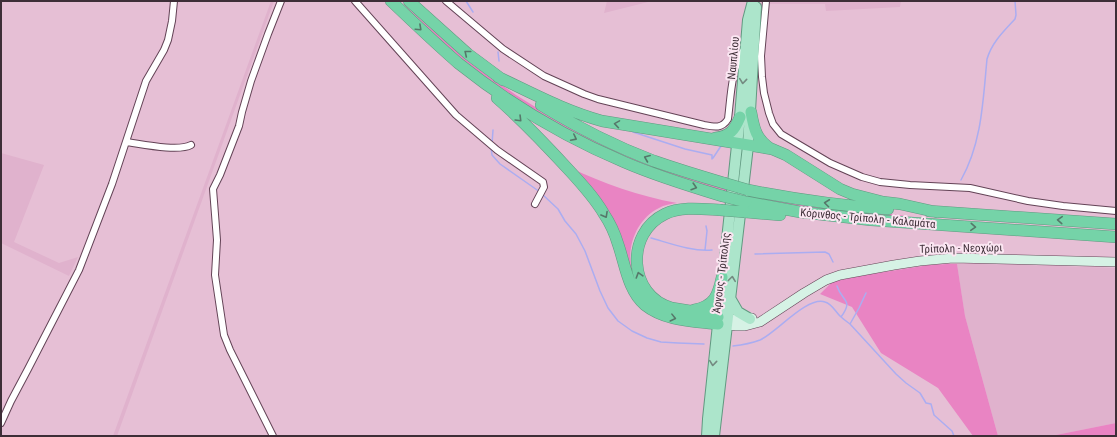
<svg xmlns="http://www.w3.org/2000/svg" width="1117" height="437" font-family="'Roboto Condensed',sans-serif">
	<rect width="100%" height="100%" fill="#e6bfd5"/>
	<path fill="#e0b2cd" d="M271 1H274L117 436H113Z
		M607 1H652L604 13Z
		M769 1H901L900 7 826 11 825 4H769Z
		M1 153 44 165 14 242 59 263 78 257 69 276 1 243Z
		M976 263 1116 268V423L1051 436H998L965 316 957 264Z"/>
	<path fill="#e984c3" d="M403 4 464 58 516 95 537 108 652 165 883 213 907 216H883L787 205 723 191 651 168 580 137 525 105 504 91 462 60 415 18Z
		M569 167C604 184 639 196 677 203 671 204 664 205 659 208 633 221 623 256 636 281 640 290 655 303 662 312L642 297 622 253Z
		M947 264H957L965 316 998 436H973L938 388 881 353 852 307 820 294 832 282 859 276 929 265Z
		M1116 423V436H1051Z"/>
	<g fill="none" stroke-linecap="round" stroke-linejoin="round">
		<path stroke="#abadf1" stroke-width="1.5" d="M466 1 473 12
			M498 52 499 61
			M633 132 685 149 712 155V159
			M492 144 493 130
			M491 147 492 155 500 164 540 192
			M713 158 721 146
			M961 180C982 143 983 100 987 59 992 42 1004 31 1015 19L1016 15 1015 1
			M543 195 558 209 565 221 576 234 585 251 600 291 608 308 618 321 632 331 647 338 661 342 678 343 704 344
			M651 238C669 243 693 252 712 250
			M705 250 707 231 706 226
			M755 254 825 252 829 254 833 262
			M837 286C842 302 854 299 841 317
			M850 324 859 308 866 293
			M733 346C742 345 752 343 760 340 776 333 807 296 825 302 832 304 835 311 840 316 843 319 846 321 850 324L896 374 906 383 920 393 926 403 931 404 934 415 952 431 954 436"/>
		<defs>
			<path id="minor" d="M355 1 456 115 497 150 543 182 544 187 535 204
				M446 1 503 49 544 76 584 94 598 99 704 125C714 127 722 129 728 119 731 95 731 70 744 49
				M766 1 761 56 762 77 764 93 769 113 773 124 781 134 830 163 862 177 880 182 910 185 970 188 1028 201 1063 206 1116 211
				M126 142C141 144 178 152 191 145
				M1 423 11 401 28 369 79 270 112 184 146 81 164 50 168 40 172 21 174 1
				M273 436 230 350 224 335 215 275 217 240 213 189 220 175 239 126 242 112 251 81 268 34 281 1"/>
			<path id="secondary" d="M722 317 738 320 752 318
				M721 324 736 326H745L760 322 804 293 826 280 840 275 894 265 920 261 953 258 1116 262"/>
			<path id="primary" d="M730 298 738 312 750 319
				M707 436 708 419 740 117 748 20 753 1
				M714 436 748 146 756 7"/>
			<path id="motorway" d="M391 1C413 22 435 43 458 63 508 103 565 137 624 162 656 176 689 186 722 196
				M409 1 468 54 503 80
				M498 77C532 93 565 111 602 121L772 149 786 155 840 189 852 194 883 202 900 204 936 212
				M497 98C522 120 545 144 568 169 581 183 594 197 604 214 610 223 615 234 618 244 625 264 628 291 645 305 665 321 693 321 718 324
				M541 105C577 127 614 146 654 161 677 169 700 176 724 183
				M751 112C754 129 756 139 771 149
				M715 138C730 136 734 131 740 117
				M748 190C794 199 841 206 888 209
				M746 202 800 212 871 220 1116 237
				M929 211 1116 224
				M745 212 780 215
				M694 310C715 306 718 295 722 277
				M718 317 709 314 672 308C628 296 625 233 665 214 681 206 703 209 720 210"/>
		</defs>
		<use href="#minor" stroke="#634356" stroke-width="8"/>
		<use href="#secondary" stroke="#634356" stroke-width="10"/>
		<use href="#primary" stroke="#619980" stroke-width="12"/>
		<use href="#motorway" stroke="#619980" stroke-width="12"/>
		<use href="#minor" stroke="#fff" stroke-width="6"/>
		<use href="#secondary" stroke="#d6f2e5" stroke-width="9"/>
		<use href="#primary" stroke="#ace5cb" stroke-width="10"/>
		<use href="#motorway" stroke="#75d3a8" stroke-width="11"/>
		<defs>
			<path id="motorway-bridge" d="M724 183 748 190
				M722 196 746 202
				M720 210 745 212"/>
		</defs>
		<use href="#motorway-bridge" stroke="#619980" stroke-width="12" stroke-linecap="butt"/>
		<use href="#motorway-bridge" stroke="#75d3a8" stroke-width="11"/>
	</g>
	<defs><path id="oneway-chevron" d="M-2-3.5L2.5 0L-2 3.5" fill="none" stroke-width="1.6" stroke-linecap="round" stroke-linejoin="round"/></defs>
	<g stroke="#56786a">
		<use href="#oneway-chevron" transform="translate(419 28) rotate(43)"/>
		<use href="#oneway-chevron" transform="translate(467 53) rotate(-141)"/>
		<use href="#oneway-chevron" transform="translate(519 119) rotate(45)"/>
		<use href="#oneway-chevron" transform="translate(617 124) rotate(-171)"/>
		<use href="#oneway-chevron" transform="translate(574 138) rotate(27)"/>
		<use href="#oneway-chevron" transform="translate(647 158) rotate(-158)"/>
		<use href="#oneway-chevron" transform="translate(694 187) rotate(17)"/>
		<use href="#oneway-chevron" transform="translate(827 203) rotate(-173)"/>
		<use href="#oneway-chevron" transform="translate(605 215) rotate(61)"/>
		<use href="#oneway-chevron" transform="translate(1060 220) rotate(-176)"/>
		<use href="#oneway-chevron" transform="translate(973 227) rotate(4)"/>
		<use href="#oneway-chevron" transform="translate(639 275) rotate(-107)"/>
		<use href="#oneway-chevron" transform="translate(673 318) rotate(14)"/>
	</g>
	<g stroke="#748a81">
		<use href="#oneway-chevron" transform="translate(743 81) rotate(96)"/>
		<use href="#oneway-chevron" transform="translate(732 279) rotate(-83)"/>
		<use href="#oneway-chevron" transform="translate(713 363) rotate(96)"/>
	</g>
	<g text-anchor="middle" stroke-width="4" stroke-linejoin="round" paint-order="stroke">
		<g font-size="11" fill="#3d2e37" stroke="#fbe6f2">
			<text transform="translate(733 58) rotate(-85)" y="4">Ναυπλίου</text>
			<text transform="translate(868 218) rotate(5)" y="4">Κόρινθος - Τρίπολη - Καλαμάτα</text>
			<text transform="translate(961 248) rotate(-1)" y="4">Τρίπολη - Νεοχώρι</text>
			<text transform="translate(721 273) rotate(-83)" y="4">Άργους - Τρίπολης</text>
		</g>
	</g>
	<rect width="1117" height="437" fill="none" stroke="#3d2e37" stroke-width="4"/>
</svg>
